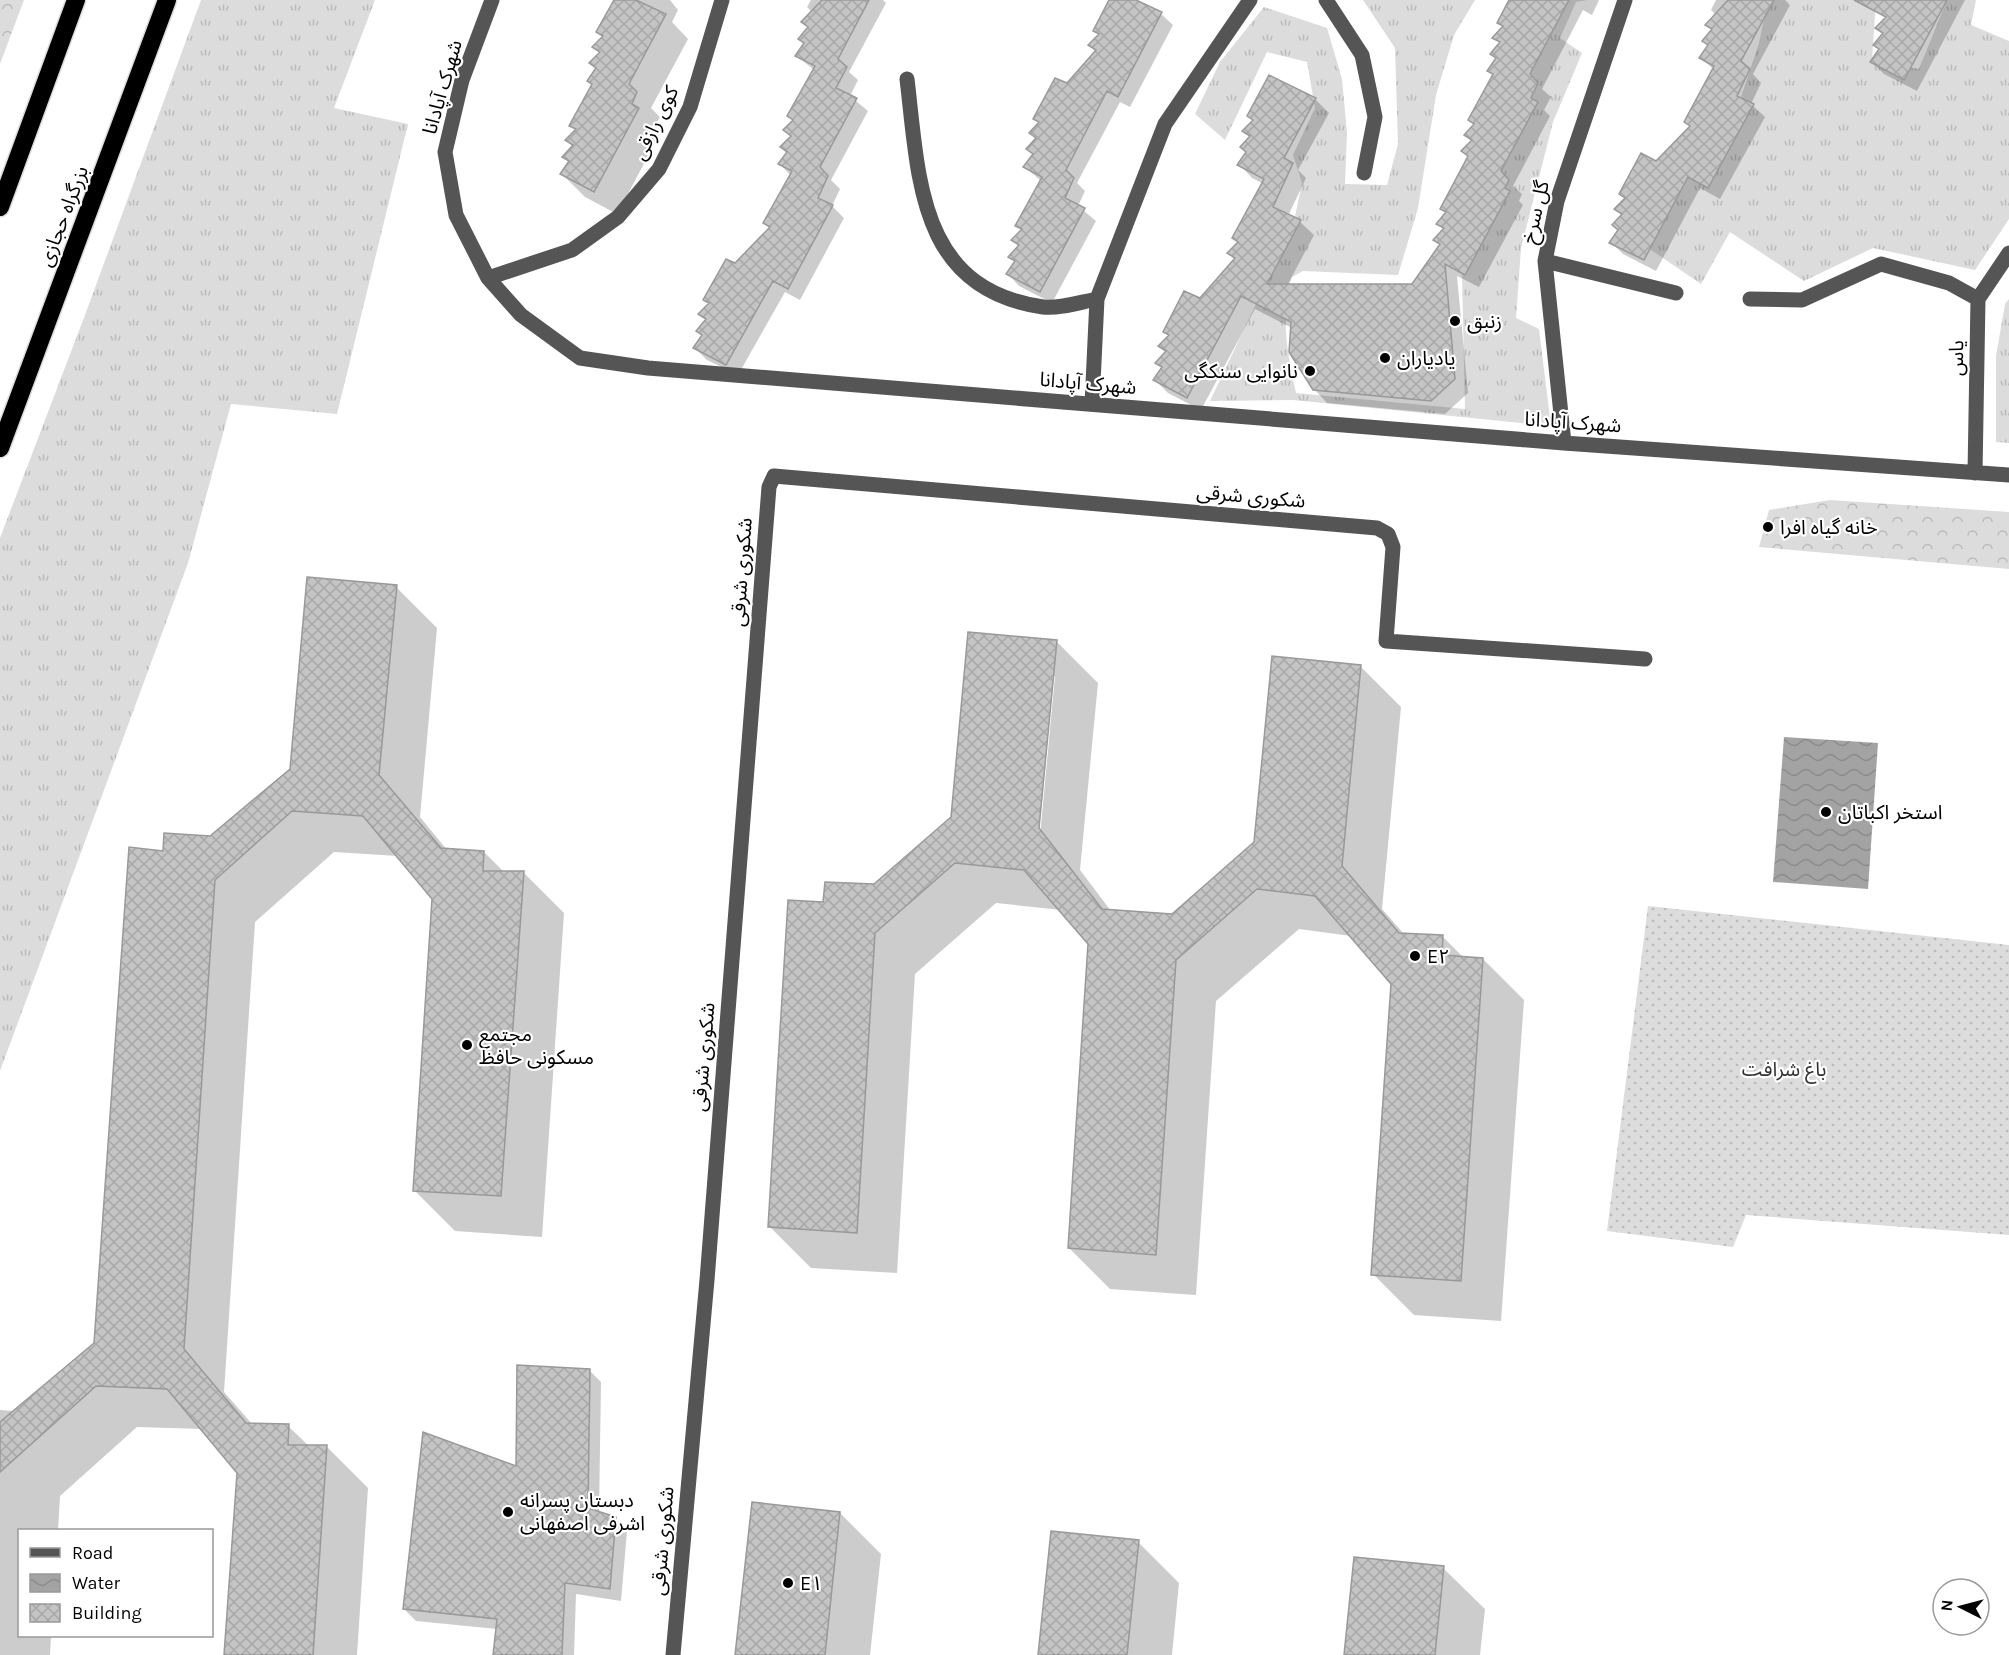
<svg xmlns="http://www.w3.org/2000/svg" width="2009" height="1655" font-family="Karla,'Noto Sans Arabic',sans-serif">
	<defs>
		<pattern id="grass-tufts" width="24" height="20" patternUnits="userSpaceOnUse" patternTransform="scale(1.5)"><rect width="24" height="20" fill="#dcdcdc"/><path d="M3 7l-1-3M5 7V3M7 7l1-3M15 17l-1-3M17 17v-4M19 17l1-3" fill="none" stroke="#bbb"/></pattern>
		<pattern id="forest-crowns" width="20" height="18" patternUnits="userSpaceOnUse" patternTransform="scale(1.5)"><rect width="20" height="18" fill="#dcdcdc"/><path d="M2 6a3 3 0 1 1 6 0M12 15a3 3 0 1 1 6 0" fill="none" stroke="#bbb"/></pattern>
		<pattern id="garden-dots" width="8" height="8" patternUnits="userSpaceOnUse" patternTransform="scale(1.5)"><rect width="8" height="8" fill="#dcdcdc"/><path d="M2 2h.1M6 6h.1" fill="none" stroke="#bbb" stroke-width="1.8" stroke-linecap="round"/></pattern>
		<pattern id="water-waves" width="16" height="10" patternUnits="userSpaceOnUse" patternTransform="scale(1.5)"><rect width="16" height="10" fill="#a3a3a3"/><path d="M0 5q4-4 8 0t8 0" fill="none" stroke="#8b8b8b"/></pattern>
		<pattern id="building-cross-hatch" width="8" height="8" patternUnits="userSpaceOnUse" patternTransform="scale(1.5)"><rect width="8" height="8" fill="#c4c4c4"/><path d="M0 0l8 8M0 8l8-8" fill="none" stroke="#a7a7a7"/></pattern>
	</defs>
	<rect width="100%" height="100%" fill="#fff"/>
	<path fill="url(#grass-tufts)" d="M201 0H375L334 108 408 124 337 414 231 404 188 563 0 1071V538L85 315Z
		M1363 0H1475L1454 35 1436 95 1418 208 1398 275 1303 271 1292 277C1279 313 1288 357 1296 393L1465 409 1462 273 1493 209 1529 38 1563 0H1587L1576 2 1560 38 1582 53 1553 122 1521 248 1516 318 1539 329 1551 426 1293 400 1210 401 1293 226 1302 183 1293 155 1315 108 1307 62 1267 52 1225 140 1195 114 1220 62 1264 7 1327 28 1342 79 1347 133 1345 184 1387 185 1398 144 1395 48Z
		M1768 0H1876L1872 60 1919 69 1947 0H1976L1971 25 2009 41V219L1975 270 1873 248 1804 281 1730 232 1701 284 1638 241 1736 112 1759 43Z
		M2009 299V443L1996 442V356L2005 304Z"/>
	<path fill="url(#forest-crowns)" d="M0 0H24L0 64Z
		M1830 500 2009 512V569L1759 547 1769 510Z"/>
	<path fill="url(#garden-dots)" d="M1648 906 2009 945V1235L1746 1215 1733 1247 1607 1231Z"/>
	<path fill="url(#water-waves)" d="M1784 737 1878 743 1868 889 1773 882Z"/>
	<path fill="#0003" fill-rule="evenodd" d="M616 0H670L678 10 672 22 688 39 651 108 660 117 655 126 661 132 617 214 585 197 562 174 570 162 564 157 573 147 567 140 576 131 571 126 593 85 589 81 597 69 591 63 600 53 594 47 603 37 598 32Z
		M811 0H883L886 3 849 72 858 80 850 96 868 111 831 180 840 189 832 206 844 218 800 300 785 292 738 375 707 360 695 348 703 336 707 321 700 314 710 304 704 299 770 228 765 223 791 176 780 164 788 153 791 137 785 130 794 121 814 70 797 56 806 44 809 28 803 22 812 12 807 7Z
		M1111 0H1133L1161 14 1173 25 1130 107 1120 102 1077 183 1085 191 1078 206 1096 221 1052 303 1019 286 1008 274 1016 262 1010 257 1019 247 1013 240 1022 231 1017 226 1041 181 1025 167 1034 155 1028 149 1037 140 1031 133 1040 124 1035 118 1097 52 1090 45 1100 36 1095 30Z
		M1511 0H1599L1592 15 1583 10 1542 89 1551 97 1544 110 1550 116 1513 186 1522 194 1519 201 1523 205 1479 287 1457 276 1468 393 1445 414 1327 403 1314 389 1292 328 1255 309 1201 410 1168 393 1155 380 1163 368 1158 363 1167 353 1160 346 1170 337 1164 331 1200 300 1236 259 1230 253 1239 243 1234 238 1264 184 1252 178 1239 164 1247 153 1251 137 1244 131 1254 121 1248 116 1315 99 1329 113 1298 170 1306 178 1288 216 1300 222 1314 235 1287 286 1413 285 1441 245 1435 240 1444 230 1438 224 1447 214 1442 209 1469 157 1472 141 1466 134 1475 125 1470 120 1494 76 1489 71 1498 59 1501 44 1495 38 1504 28 1499 23Z
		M1716 0H1785L1790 5 1753 74 1761 83 1751 104 1765 117 1720 199 1700 188 1656 271 1623 254 1611 242 1620 231 1623 215 1617 209 1626 199 1621 194 1691 127 1686 122 1714 70 1701 58 1709 47 1704 41 1713 31 1707 25 1716 15 1711 10Z
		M1889 0H1965L1917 91 1884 74 1872 62 1880 50 1884 35 1877 28 1887 19 1881 14Z
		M396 587 437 628 420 817 447 850 484 852 504 872H523L564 913 542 1237 455 1231 414 1190 434 898 398 856 334 852 255 922 224 1392 252 1424 288 1426 309 1446 327 1447 368 1488 357 1655H226L238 1472 203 1429 137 1427 60 1496 58 1530H20V1636H51L50 1655H0V1410L15 1411 96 1343 165 853 210 837 291 770Z
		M1057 642 1098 683 1080 870 1111 911 1172 915 1256 842 1360 666 1401 707 1382 909 1404 934 1443 937 1464 958 1483 959 1524 1000 1501 1321 1414 1315 1373 1274 1393 983 1351 936 1299 929 1216 1001 1196 1295 1110 1289 1069 1248 1090 943 1061 910 996 903 915 974 897 1273 811 1268 770 1227 824 904 874 886 952 818ZM1052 676H1055L1040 836 1037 835Z
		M589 1370 601 1382 599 1513 615 1518 627 1531 621 1601 576 1594 574 1655H495L497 1629 416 1621 404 1609 517 1468Z
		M840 1513 881 1554 870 1655H737Z
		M1138 1542 1179 1583 1172 1655H1039Z
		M1443 1568 1485 1609 1480 1655H1346Z"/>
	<path fill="url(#building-cross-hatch)" stroke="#999" stroke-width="1.5" d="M614 0H636L666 14 629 84 637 92 632 104 639 108 594 192 560 174 569 161 562 157 573 145 565 140 576 129 569 126 592 84 587 81 596 68 589 63 600 52 592 47 603 36 596 32Z
		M822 0H869L838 59 847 67 836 88 857 98 820 167 828 176 818 198 833 205 788 289 773 281 726 365 693 348 702 335 696 331 706 319 698 314 709 303 703 300 726 259 735 263 770 227 763 223 792 171 778 164 787 152 780 147 791 136 783 130 793 120 787 116 815 66 795 56 804 43 798 39 808 27 801 22Z
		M1109 0H1136L1162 12 1118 97 1107 91 1066 170 1074 178 1065 198 1085 208 1040 292 1006 274 1015 261 1008 257 1019 245 1011 240 1022 229 1015 226 1042 177 1023 167 1033 154 1026 149 1036 138 1029 133 1039 122 1033 119 1055 78 1067 83 1096 50 1088 45 1099 34 1093 31Z
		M1509 0H1569L1530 74 1538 83 1531 98 1538 102 1501 171 1509 180 1505 188 1510 191 1465 275 1445 264 1455 379 1431 401 1313 390 1289 352 1291 322 1241 296 1187 398 1153 380 1162 367 1155 363 1166 351 1158 346 1169 335 1163 332 1184 291 1200 298 1235 258 1227 253 1238 242 1232 238 1264 179 1237 165 1246 152 1240 147 1250 136 1242 131 1253 120 1247 116 1269 75 1316 98 1284 158 1293 163 1273 207 1301 220 1267 284H1412L1440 244 1433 240 1444 228 1436 224 1446 212 1440 209 1468 156 1461 151 1472 140 1464 135 1474 124 1468 120 1493 74 1487 71 1496 58 1490 54 1500 42 1492 38 1503 26 1497 23Z
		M1728 0H1774L1741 61 1750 69 1737 96 1754 104 1708 188 1688 177 1644 260 1609 243 1618 230 1612 225 1622 214 1614 209 1625 198 1619 194 1641 153 1656 161 1690 126 1684 122 1714 66 1699 58 1708 45 1702 41 1712 29 1705 25Z
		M1854 0H1947L1904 80 1870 62 1879 49 1873 45 1883 33 1875 28 1886 17Z
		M307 577 397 585 379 775 441 848 484 851 483 871H524L501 1196 413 1191 432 899 363 816 292 811 215 880 184 1349 246 1423 289 1424 288 1445H327L313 1655H224L237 1473 167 1389 96 1386 0 1472V1422L94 1343 129 847 163 851 164 833 210 836 290 769Z
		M968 632 1057 640 1039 828 1102 909 1172 914 1254 842 1272 656 1361 665 1342 866 1399 933 1443 935 1442 955 1483 958 1461 1281 1371 1275 1391 984 1315 896 1257 889 1176 960 1156 1255 1068 1248 1088 944 1024 870 955 863 875 933 857 1233 768 1227 788 900 823 902 825 882 874 884 951 817Z
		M517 1365 590 1369 588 1508 616 1517 610 1589 565 1583 562 1655H493L497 1619 403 1609 423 1432 516 1466Z
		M752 1502 840 1512 825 1655H735Z
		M1051 1531 1139 1540 1127 1655H1038Z
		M1354 1557 1444 1566 1435 1655H1344Z"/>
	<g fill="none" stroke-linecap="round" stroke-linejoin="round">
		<defs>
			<path id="highway" d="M0 207 76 0
				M0 448 167 0"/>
		</defs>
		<use href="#highway" stroke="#dbdbdb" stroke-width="21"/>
		<path stroke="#555" stroke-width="15" d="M492 0 462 80 445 152 456 215 488 278 521 315 580 358 648 368 1564 443 2009 475
			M1326 0 1362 55 1375 117 1364 173
			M907 79C919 179 918 289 1043 307 1059 309 1081 302 1097 299L1165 124 1250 0
			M1545 261 1676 293
			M488 278 572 250 618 217 659 169 690 107 722 0
			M1750 299 1802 300 1881 264 1949 283 1978 299
			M1092 404 1097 299
			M1564 443 1545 261 1557 201 1625 0
			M1975 473 1978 299 2009 253
			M673 1655 707 1280 769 487 774 476 1377 528 1388 534 1393 547 1386 641 1645 659"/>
		<use href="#highway" stroke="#000" stroke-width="18"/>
	</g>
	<g fill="#000" stroke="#fff" stroke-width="2">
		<circle cx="1455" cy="321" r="6"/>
		<circle cx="1385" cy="358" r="6"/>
		<circle cx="1310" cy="371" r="6"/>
		<circle cx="1768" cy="527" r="6"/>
		<circle cx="1826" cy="812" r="6"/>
		<circle cx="1415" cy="956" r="6"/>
		<circle cx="467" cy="1045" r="6"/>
		<circle cx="508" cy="1512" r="6"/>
		<circle cx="788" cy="1583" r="6"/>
	</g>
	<g text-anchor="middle" stroke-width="4.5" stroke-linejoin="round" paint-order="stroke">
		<g font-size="20" fill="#000" stroke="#fff">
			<text transform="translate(442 87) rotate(-74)" y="7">شهرک آپادانا</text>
			<text transform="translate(655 123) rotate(-64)" y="7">کوی رازقی</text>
			<text transform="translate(1535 212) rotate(-77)" y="7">گل سرخ</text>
			<text transform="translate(63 216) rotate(-69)" y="7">بزرگراه حجازی</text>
			<text transform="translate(1956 358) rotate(-89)" y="7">یاس</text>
			<text transform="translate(1088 383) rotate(5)" y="7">شهرک آپادانا</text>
			<text transform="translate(1573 422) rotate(4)" y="7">شهرک آپادانا</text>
			<text transform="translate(1251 496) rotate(5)" y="7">شکوری شرقی</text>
			<text transform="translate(741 572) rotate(-86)" y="7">شکوری شرقی</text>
			<text transform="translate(703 1057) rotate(-85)" y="7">شکوری شرقی</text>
			<text transform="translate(662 1541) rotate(-85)" y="7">شکوری شرقی</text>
		</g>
		<g font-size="20" fill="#000" stroke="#fff" text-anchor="start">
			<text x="1467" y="328">زنبق</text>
			<text x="1397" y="365">یادیاران</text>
			<text x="1298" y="378" text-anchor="end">نانوایی سنکگی</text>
			<text x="1780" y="534">خانه گیاه افرا</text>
			<text x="1838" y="819">استخر اکباتان</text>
			<text x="1427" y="963">E۲</text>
			<text x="479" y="1041">مجتمع<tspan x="479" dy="23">مسکونی حافظ</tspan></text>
			<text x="520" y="1507">دبستان پسرانه<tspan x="520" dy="23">اشرفی اصفهانی</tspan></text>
			<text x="800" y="1590">E۱</text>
		</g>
		<g font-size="20" fill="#333" stroke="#fff">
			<text x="1784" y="1076">باغ شرافت</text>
		</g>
	</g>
	<rect x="18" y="1529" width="195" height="108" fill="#ffffff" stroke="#999999" stroke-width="1.5"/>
	<rect x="30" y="1548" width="30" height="9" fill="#555555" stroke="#999999" stroke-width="1.5"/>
	<text x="72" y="1559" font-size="18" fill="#000000">Road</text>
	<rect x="30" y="1574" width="30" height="18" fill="url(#water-waves)" stroke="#999999" stroke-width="1.5"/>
	<text x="72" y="1589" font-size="18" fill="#000000">Water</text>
	<rect x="30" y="1604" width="30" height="18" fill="url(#building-cross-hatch)" stroke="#999999" stroke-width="1.5"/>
	<text x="72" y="1619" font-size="18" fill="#000000">Building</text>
	<g transform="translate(1961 1607) rotate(276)"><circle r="28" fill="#ffffff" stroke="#999999" stroke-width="1.5"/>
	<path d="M0-4.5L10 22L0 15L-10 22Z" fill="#000000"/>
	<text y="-9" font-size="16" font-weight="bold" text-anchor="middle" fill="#000000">N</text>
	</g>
</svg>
